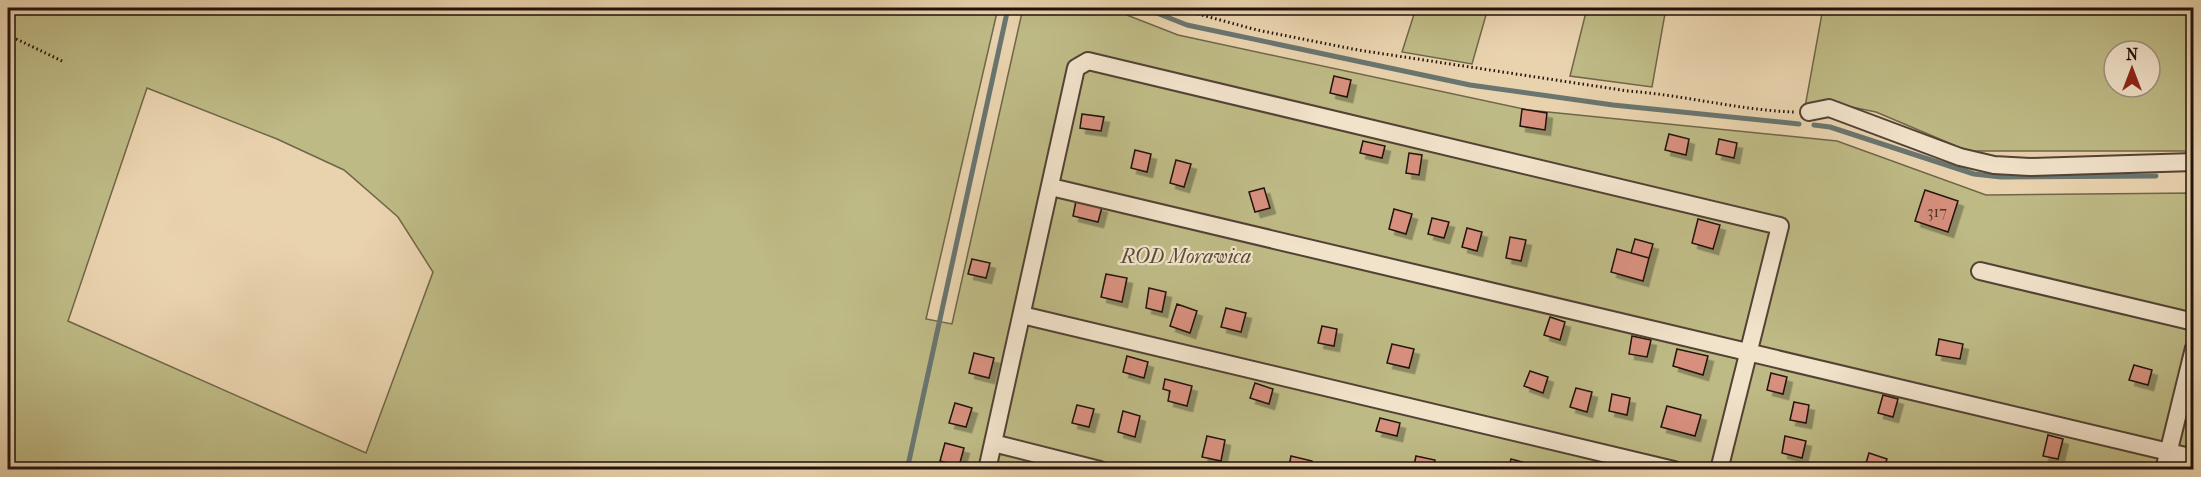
<svg xmlns="http://www.w3.org/2000/svg" width="2201" height="477" font-family="'IM FELL French Canon',serif">
	<defs>
		<filter id="shadow"><feDropShadow dx="5.5" dy="5.5" stdDeviation="0" flood-color="#0004"/></filter>
	</defs>
	<rect width="100%" height="100%" fill="#e9d3ae"/>
	<filter id="stains"><feTurbulence type="fractalNoise" baseFrequency=".00333" numOctaves="4"/><feColorMatrix values="0 0 0 0 .2 0 0 0 0 .09 0 0 0 0 .02 0 0 0 .5 -.17"/></filter>
	<radialGradient id="worn" r=".72"><stop offset=".6" stop-color="#630" stop-opacity="0"/><stop offset="1" stop-color="#630" stop-opacity=".3"/></radialGradient>
	<path fill="#beba85" stroke="#706648" stroke-width="1.5" fill-rule="evenodd" d="M8 8H998L926 319 952 324 1023 8H1109L1178 35 1528 110 1837 141 1986 195 2193 193V469H8ZM147 88 277 139 344 170 398 217 433 272 366 453 68 321Z
		M1416 8H1488L1472 64 1402 52Z
		M1587 8H1666L1652 87 1570 76Z
		M1823 8H2193V151H1968L1876 112 1827 102 1805 107ZM2114 51H2150V87H2114Z"/>
	<g fill="none" stroke-linecap="round" stroke-linejoin="round">
		<path stroke="#69756f" stroke-width="5" d="M1144 8 1187 25 1470 85 1613 105 1799 124
			M1814 125 1830 127 1974 174 2001 177 2156 176
			M907 470 1008 8"/>
	</g>
	<path fill="#d7907e" stroke="#21120b" stroke-width="1.5" filter="url(#shadow)" d="M1334 76 1351 80 1347 97 1330 93Z
		M1522 109 1547 113 1545 130 1520 126Z
		M1082 114 1104 117 1101 131 1080 128Z
		M1669 134 1689 139 1686 155 1665 150Z
		M1719 139 1737 143 1734 158 1716 154Z
		M1363 141 1385 146 1382 158 1360 153Z
		M1135 150 1151 154 1147 172 1131 168Z
		M1409 153 1422 155 1419 175 1406 173Z
		M1176 160 1191 164 1184 187 1170 183Z
		M1264 188 1270 208 1255 212 1249 192Z
		M1925 190 1958 201 1948 232 1915 221Z
		M1076 201 1102 207 1098 222 1073 216Z
		M1394 209 1412 214 1406 234 1389 229Z
		M1432 218 1449 222 1444 238 1428 234Z
		M1698 219 1720 225 1713 249 1692 243Z
		M1467 228 1482 232 1477 251 1462 247Z
		M1510 237 1526 240 1521 261 1506 258Z
		M1635 239 1653 244 1649 258 1631 253Z
		M1617 249 1649 258 1643 281 1611 272Z
		M972 259 990 263 986 278 968 274Z
		M1106 274 1127 278 1122 302 1101 297Z
		M1149 288 1166 292 1162 312 1146 308Z
		M1177 304 1197 311 1190 333 1170 326Z
		M1226 308 1246 313 1241 332 1221 327Z
		M1550 317 1565 322 1560 340 1544 335Z
		M1322 326 1337 329 1334 346 1318 343Z
		M1632 336 1651 340 1647 357 1629 354Z
		M1939 339 1963 344 1960 359 1936 355Z
		M1392 344 1414 349 1409 368 1387 363Z
		M1677 349 1708 356 1703 375 1673 366Z
		M974 353 994 358 989 378 969 373Z
		M1127 356 1148 362 1144 378 1123 372Z
		M2134 365 2152 370 2148 385 2129 380Z
		M1530 371 1548 377 1543 393 1524 386Z
		M1771 373 1787 377 1783 394 1767 390Z
		M1165 379 1192 386 1187 406 1168 401 1170 391 1163 389Z
		M1255 383 1273 389 1269 404 1250 398Z
		M1576 388 1592 392 1587 412 1570 407Z
		M1612 394 1630 398 1627 415 1609 411Z
		M1883 395 1898 399 1893 417 1878 413Z
		M1794 402 1809 405 1806 423 1790 420Z
		M955 403 972 408 966 427 949 423Z
		M1077 405 1094 409 1089 427 1072 423Z
		M1667 406 1701 415 1695 436 1661 427Z
		M1123 411 1140 416 1135 437 1118 432Z
		M1380 418 1400 423 1397 436 1376 431Z
		M2048 435 2063 439 2058 459 2043 456Z
		M1207 436 1225 440 1221 461 1202 457Z
		M1785 436 1806 441 1802 458 1782 453Z
		M945 443 964 448 959 466 940 461Z
		M1869 453 1887 459 1883 470H1864Z
		M1291 456 1312 461 1310 470H1288Z
		M1416 456 1435 460 1433 470H1413Z
		M1511 459 1530 464 1528 470H1508Z"/>
	<g fill="none" stroke-linecap="round" stroke-linejoin="round">
		<defs>
			<path id="minor" d="M1809 112 1829 108 1960 157 1994 165 2030 167 2194 162
				M1051 187 2194 458
				M1980 271 2194 322
				M1022 315 1674 470
				M993 443 1100 470
				M987 470 1076 68 1088 61 1780 226 1719 470
				M2164 470 2194 348"/>
		</defs>
		<use href="#minor" stroke="#534234" stroke-width="20"/>
		<path stroke="#21120b" stroke-width="3" stroke-dasharray="1.5 3" stroke-linecap="butt" d="M1176 8 1257 30 1358 50 1628 91C1684 95 1738 110 1794 112
			M8 35 62 61"/>
		<use href="#minor" stroke="#f1e2ca" stroke-width="16"/>
	</g>
	<g text-anchor="middle" stroke-width="4.5" stroke-linejoin="round" paint-order="stroke">
		<g font-size="16" fill="#4e3228">
			<text x="1937" y="217">317</text>
		</g>
		<g font-size="20" font-style="italic" fill="#584d36" stroke="#f1e2ca">
			<text x="1186" y="263">ROD Morawica</text>
		</g>
	</g>
	<rect width="2201" height="477" fill="none" stroke="#e9d3ae" stroke-width="30"/>
	<rect x="9" y="9" width="2183" height="459" fill="none" stroke="#21120b" stroke-width="3"/>
	<rect x="15" y="15" width="2171" height="447" fill="none" stroke="#21120b" stroke-width="1.5"/>
	<g transform="translate(2132 69)"><circle r="28" fill="#f1e2ca" stroke="#9e8f7e" stroke-width="1.5"/>
	<path d="M0-4.5L10 22L0 15L-10 22Z" fill="#8f2418"/>
	<text y="-9" font-size="16" font-weight="bold" text-anchor="middle" fill="#21120b">N</text>
	</g>
	<rect width="100%" height="100%" filter="url(#stains)"/>
	<rect width="100%" height="100%" fill="url(#worn)"/>
</svg>
